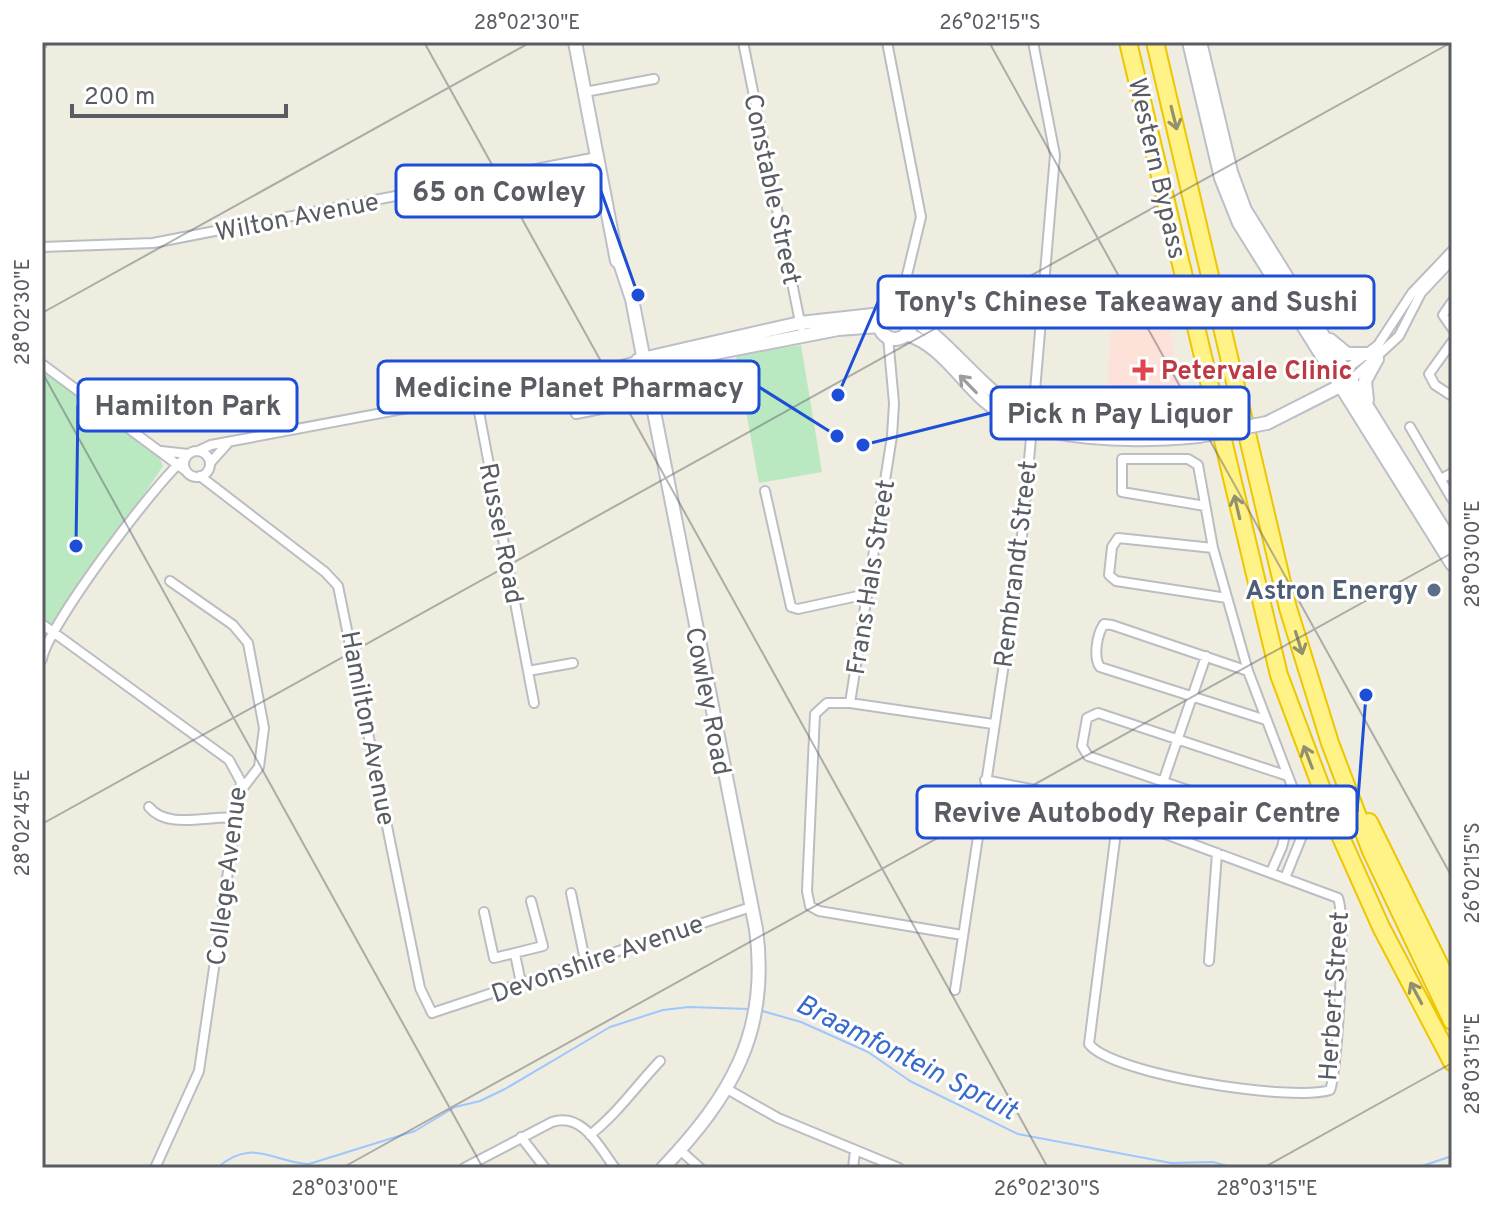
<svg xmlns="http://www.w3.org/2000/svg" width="1494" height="1210" font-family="Overpass,sans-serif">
	<rect width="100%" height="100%" fill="#eeede0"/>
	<path fill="#fde2da" d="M1169 327 1186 409 1106 417 1110 332Z"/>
	<path fill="#bae8c1" d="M801 345 822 472 759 483 736 356Z
		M42 369 157 453 163 466 53 629 42 621Z"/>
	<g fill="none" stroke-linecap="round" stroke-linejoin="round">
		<path stroke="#9fc7ff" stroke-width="2" d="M759 1010 801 1022 868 1052 910 1081 1018 1134 1171 1163 1213 1162 1234 1168
			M217 1168C252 1137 272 1162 309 1164L415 1131 455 1107 480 1101 505 1089 610 1027 663 1010 689 1007 749 1009
			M1416 1168 1452 1156"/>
		<defs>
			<path id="street" d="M743 42 801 327
				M887 42 921 217 899 308
				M42 44V42
				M585 92 654 79
				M42 247 153 243 597 157
				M1452 302 1443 315 1452 328
				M1452 342 1429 374 1435 385 1452 396
				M42 364 186 471
				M1344 371 1378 345 1412 293 1452 251
				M590 374 597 410
				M1350 381 1399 336 1421 293 1452 260
				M476 396 534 703
				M576 414 611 407
				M1410 427 1452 499
				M161 451 188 454
				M198 451 211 445 590 374 636 361
				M184 464a13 13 0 1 1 26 0a13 13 0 1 1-26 0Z
				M210 463 228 443
				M200 476 325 572 338 586 420 988 432 1013 751 907
				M1441 479 1452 473
				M765 491 791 607 798 609 867 594
				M1205 506 1122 492V459H1188L1198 465 1213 548 1248 671 1303 815 1304 831 1285 878
				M1213 548 1118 538 1112 547 1109 575 1116 581 1227 598
				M170 581 233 625 248 643 264 728 259 767 242 789
				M42 624 229 760 241 782 199 1071 155 1168
				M42 659C48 625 156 482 185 458
				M528 671 573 663
				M1248 671 1112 625 1104 624C1097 634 1093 657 1100 667L1266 720
				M850 703 892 436 894 403 888 337
				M985 780 1060 795 1338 898C1346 916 1338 1070 1330 1090 1294 1102 1113 1075 1089 1044L1118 816
				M1163 782 1206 656
				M149 807C168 831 212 814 238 818
				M1287 824 1088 756 1082 746 1087 718 1098 713 1288 776
				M1271 872 1282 847 1295 794
				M571 893 585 960
				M484 912 494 958 543 946 531 901
				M962 935 819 911 810 906 807 891 815 714 827 703H850L993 724
				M515 954 521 983
				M1209 961 1217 853
				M955 990 1020 557 1031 438 1055 155 1033 42
				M727 1089 778 1118 899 1168
				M590 1135C618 1113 636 1086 660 1061
				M521 1137 545 1168
				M680 1150 700 1168
				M464 1168 552 1122C583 1112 599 1147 615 1168
				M853 1168 855 1151"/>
			<path id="secondary" d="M575 42 617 261
				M1189 42 1221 178 1239 223 1452 564
				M1200 42 1231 172 1245 210 1452 543
				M617 254 632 299 645 366 756 929C770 1032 731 1096 663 1168
				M879 323a16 16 0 1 1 32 0a16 16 0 1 1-32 0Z
				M908 316C948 340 973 380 1011 405 1049 430 1112 427 1156 430
				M906 334C940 344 960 379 985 401 1035 444 1138 442 1199 436
				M1330 340 1347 354H1369
				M638 360 800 323 882 314
				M658 364 838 329 879 326
				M651 393 654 379 677 364
				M1367 400 1365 381 1377 359
				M1267 423 1346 383"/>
			<path id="highway" d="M1128 42 1279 675 1335 824 1381 927 1452 1062
				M1155 42 1288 608 1330 743 1371 851 1452 1021
				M1369 822 1452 990"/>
		</defs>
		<use href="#street" stroke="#bbbdc3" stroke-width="12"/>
		<use href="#secondary" stroke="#bdbfc8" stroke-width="16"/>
		<use href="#highway" stroke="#eec600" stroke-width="20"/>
		<use href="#street" stroke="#fff" stroke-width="8"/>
		<use href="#secondary" stroke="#fff" stroke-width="12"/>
		<use href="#highway" stroke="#fff286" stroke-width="16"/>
		<defs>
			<path id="secondary-bridge" d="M1199 436 1267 423"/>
		</defs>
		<use href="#secondary-bridge" stroke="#bdbfc8" stroke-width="16" stroke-linecap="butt"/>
		<use href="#secondary-bridge" stroke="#fff" stroke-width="12"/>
	</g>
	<defs><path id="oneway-shaft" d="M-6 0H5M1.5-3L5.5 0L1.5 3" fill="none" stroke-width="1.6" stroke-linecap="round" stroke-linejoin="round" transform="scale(2)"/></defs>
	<g stroke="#93906f">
		<use href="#oneway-shaft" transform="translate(1174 118) rotate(76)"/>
		<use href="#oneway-shaft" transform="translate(1237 507) rotate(-103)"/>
		<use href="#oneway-shaft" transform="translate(1299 643) rotate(73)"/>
		<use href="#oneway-shaft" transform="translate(1308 757) rotate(-111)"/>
		<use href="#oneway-shaft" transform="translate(1416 993) rotate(-118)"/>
	</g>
	<use stroke="#9b9da1" href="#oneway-shaft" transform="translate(968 384) rotate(-134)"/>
	<path fill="none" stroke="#595c63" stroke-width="2" stroke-opacity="0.45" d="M424 42 1048 1168M989 42 1452 877M42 313 531 42M42 372 483 1168M42 824 1452 42M342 1168 1452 553M1263 1168 1452 1063"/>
	<path fill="#e0444e" stroke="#fff" stroke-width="3" d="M1139 358h8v8h8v8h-8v8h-8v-8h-8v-8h8z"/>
	<circle fill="#5c6f8a" stroke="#fff" stroke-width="3" cx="1434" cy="590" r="8"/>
	<g text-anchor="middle" stroke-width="6" stroke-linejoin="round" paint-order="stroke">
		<g font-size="26" fill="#595c63" stroke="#fff">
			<text transform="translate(1158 168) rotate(77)" y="9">Western Bypass</text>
			<text transform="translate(773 189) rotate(78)" y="9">Constable Street</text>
			<text transform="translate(297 216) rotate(-11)" y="9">Wilton Avenue</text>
			<text transform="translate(502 533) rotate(79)" y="9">Russel Road</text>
			<text transform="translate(1015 564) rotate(-83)" y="9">Rembrandt Street</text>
			<text transform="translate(870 577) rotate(-81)" y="9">Frans Hals Street</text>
			<text transform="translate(709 701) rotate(79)" y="9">Cowley Road</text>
			<text transform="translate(369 728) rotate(79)" y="9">Hamilton Avenue</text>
			<text transform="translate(226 876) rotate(-83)" y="9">College Avenue</text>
			<text transform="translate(597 958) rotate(-19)" y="9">Devonshire Avenue</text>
			<text transform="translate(1333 996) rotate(-86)" y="9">Herbert Street</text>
		</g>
		<g font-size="26" font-weight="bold" fill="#be3a42" stroke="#fff" text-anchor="start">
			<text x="1161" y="379">Petervale Clinic</text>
		</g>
		<g font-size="26" font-weight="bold" fill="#4e5e75" stroke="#fff" text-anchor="end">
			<text x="1418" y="599">Astron Energy</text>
		</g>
		<g font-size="28" font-style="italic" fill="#386acb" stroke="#fff">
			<text transform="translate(907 1056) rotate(27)" y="10">Braamfontein Spruit</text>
		</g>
	</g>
	<path fill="none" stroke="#1d4ed8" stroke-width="3" d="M638 295L601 191M838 395L878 302M837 436L759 387M76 546L78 405M863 445L991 413M1366 695L1357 812"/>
	<g fill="#1d4ed8" stroke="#fff" stroke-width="3">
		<circle cx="638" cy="295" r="8"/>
		<circle cx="838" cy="395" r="8"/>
		<circle cx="837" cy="436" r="8"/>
		<circle cx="76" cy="546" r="8"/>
		<circle cx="863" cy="445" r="8"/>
		<circle cx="1366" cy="695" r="8"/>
	</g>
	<g fill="#fff" stroke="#1d4ed8" stroke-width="3">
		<rect x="396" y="165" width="205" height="52" rx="8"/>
		<rect x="878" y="276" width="496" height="52" rx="8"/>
		<rect x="378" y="361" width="381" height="52" rx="8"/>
		<rect x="78" y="379" width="219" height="52" rx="8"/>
		<rect x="991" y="387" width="258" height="52" rx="8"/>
		<rect x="917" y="786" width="440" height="52" rx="8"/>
	</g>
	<g font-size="28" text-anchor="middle" font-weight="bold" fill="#595c63">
		<text x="499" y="201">65 on Cowley</text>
		<text x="1126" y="311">Tony's Chinese Takeaway and Sushi</text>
		<text x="569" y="397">Medicine Planet Pharmacy</text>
		<text x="188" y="415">Hamilton Park</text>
		<text x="1120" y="423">Pick n Pay Liquor</text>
		<text x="1137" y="822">Revive Autobody Repair Centre</text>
	</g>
	<rect width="1494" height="1210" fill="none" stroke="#ffffff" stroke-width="88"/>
	<path d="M72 104v12h214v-12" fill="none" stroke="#595c63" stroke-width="4"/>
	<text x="84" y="104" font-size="24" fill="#595c63" stroke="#ffffff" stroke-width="6" paint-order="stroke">200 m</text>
	<rect x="44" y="44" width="1406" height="1122" fill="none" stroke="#595c63" stroke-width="3"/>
	<g font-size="20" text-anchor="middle" fill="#595c63">
		<text x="527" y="29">28°02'30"E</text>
		<text x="990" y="29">26°02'15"S</text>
		<text transform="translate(22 312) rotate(-90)" y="7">28°02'30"E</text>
		<text transform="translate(1472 554) rotate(-90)" y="7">28°03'00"E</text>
		<text transform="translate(22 823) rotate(-90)" y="7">28°02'45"E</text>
		<text transform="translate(1472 873) rotate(-90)" y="7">26°02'15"S</text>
		<text transform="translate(1472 1064) rotate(-90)" y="7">28°03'15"E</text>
		<text x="345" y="1195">28°03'00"E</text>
		<text x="1047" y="1195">26°02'30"S</text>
		<text x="1267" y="1195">28°03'15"E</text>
	</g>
</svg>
